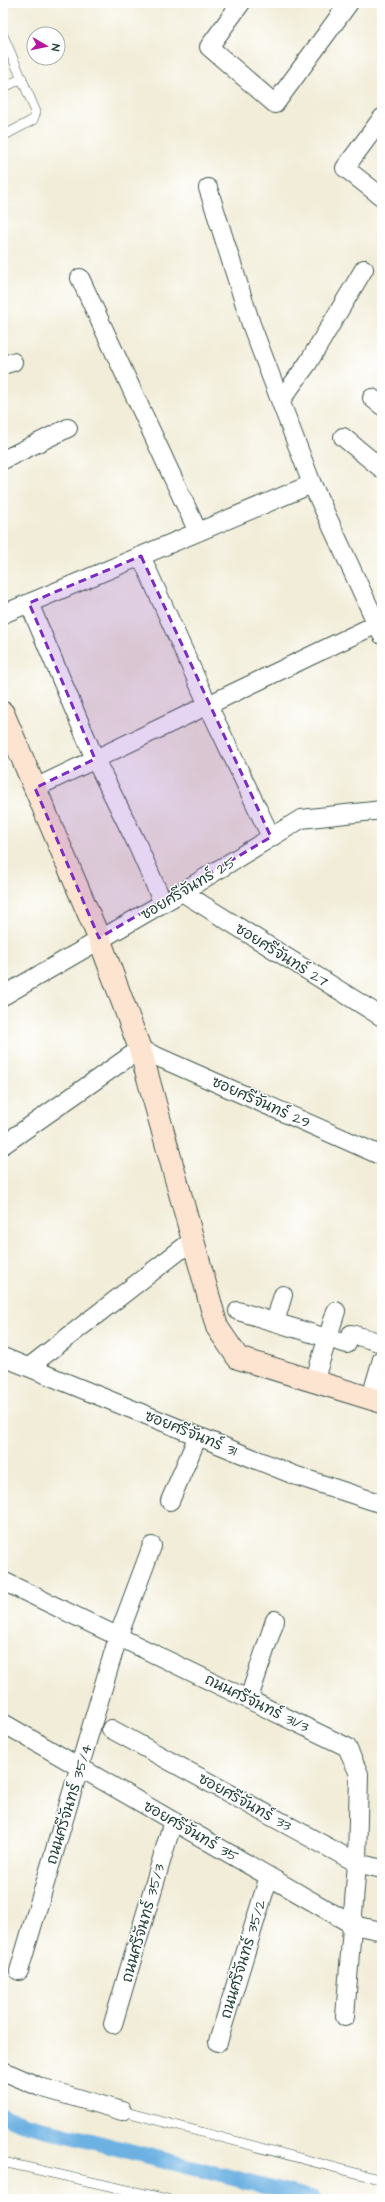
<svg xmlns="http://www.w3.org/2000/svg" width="385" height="2202" font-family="'Architects Daughter','Playpen Sans Thai',sans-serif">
	<rect width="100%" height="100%" fill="#fff"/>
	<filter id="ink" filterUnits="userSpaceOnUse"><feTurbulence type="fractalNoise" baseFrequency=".025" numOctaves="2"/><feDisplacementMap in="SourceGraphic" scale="8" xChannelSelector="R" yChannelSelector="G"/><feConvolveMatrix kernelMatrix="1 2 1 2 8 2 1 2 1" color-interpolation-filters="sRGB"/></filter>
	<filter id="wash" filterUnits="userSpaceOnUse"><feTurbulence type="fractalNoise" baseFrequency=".012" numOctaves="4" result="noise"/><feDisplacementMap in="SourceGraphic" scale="16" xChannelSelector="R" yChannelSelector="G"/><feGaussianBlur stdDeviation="0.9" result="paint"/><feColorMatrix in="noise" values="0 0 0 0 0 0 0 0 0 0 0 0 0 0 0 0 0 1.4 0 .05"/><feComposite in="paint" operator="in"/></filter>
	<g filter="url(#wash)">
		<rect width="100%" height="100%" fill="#f2edd8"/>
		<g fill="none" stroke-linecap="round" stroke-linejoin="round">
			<path stroke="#6cb1e2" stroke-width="16" d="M3 2116 21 2123 314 2199"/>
		</g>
	</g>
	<g filter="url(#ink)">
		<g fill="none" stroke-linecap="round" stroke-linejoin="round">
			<defs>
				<path id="lane" d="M3 35 36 112 33 120 3 136
					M3 88 22 78
					M122 2111 382 2180
					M3 2162 167 2199"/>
				<path id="street" d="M241 3 209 47 275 104 349 3
					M382 118 345 168 382 197
					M208 188 251 324 312 484 382 635
					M80 278 198 532
					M3 365 13 362
					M372 398 382 406
					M281 400 308 363 364 269
					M343 437 382 469
					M3 460 68 428
					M141 556 208 705 271 837
					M29 603 95 759 136 842 163 903
					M3 614 312 484
					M35 788 377 624
					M182 892 382 1017
					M3 996 182 892 301 819 382 810
					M3 1145 140 1049 382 1156
					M238 1311 347 1344 351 1334 382 1343
					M275 1322 283 1295
					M3 1357 294 1475 382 1504
					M29 1367 193 1240
					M317 1372 336 1311
					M373 1390 382 1359
					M170 1501 198 1436
					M3 1581 347 1747 359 1774 357 1863 345 2017
					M249 1698 275 1620
					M3 1723 353 1925 382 1931
					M111 1729 357 1863 382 1869
					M19 1971 118 1637 152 1546
					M113 2024 173 1821
					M218 2042 269 1876
					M3 2071 40 2087 122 2111"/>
				<path id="secondary" d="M3 713 99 938 140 1049 217 1327 238 1358 382 1402"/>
			</defs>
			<use href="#lane" stroke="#3f574d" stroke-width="10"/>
			<use href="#street" stroke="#3f574d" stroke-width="20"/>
			<use href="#secondary" stroke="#3f574d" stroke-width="24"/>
			<use href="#lane" stroke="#fff" stroke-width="9"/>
			<use href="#street" stroke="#fff" stroke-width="18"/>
			<use href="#secondary" stroke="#fde4d1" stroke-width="22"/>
		</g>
	</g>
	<path fill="#7b2cbf" fill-opacity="0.2" stroke="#7b2cbf" stroke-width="3" stroke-dasharray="8 5" stroke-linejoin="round" d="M141 556 271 837 99 938 35 788 95 759 29 603Z"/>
	<g text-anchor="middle" stroke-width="3" stroke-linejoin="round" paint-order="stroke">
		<g font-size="15" fill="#1f3d34" stroke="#fff">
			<text transform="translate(188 888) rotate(-31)" y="5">ซอยศรีจันทร์ 25</text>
			<text transform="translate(282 955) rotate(32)" y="5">ซอยศรีจันทร์ 27</text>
			<text transform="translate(261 1102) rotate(24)" y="5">ซอยศรีจันทร์ 29</text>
			<text transform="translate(191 1433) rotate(22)" y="5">ซอยศรีจันทร์ 31</text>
			<text transform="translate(257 1703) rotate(26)" y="5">ถนนศรีจันทร์ 31/3</text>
			<text transform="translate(245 1802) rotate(29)" y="5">ซอยศรีจันทร์ 33</text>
			<text transform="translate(69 1804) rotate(-73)" y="5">ถนนศรีจันทร์ 35/4</text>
			<text transform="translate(191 1831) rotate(30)" y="5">ซอยศรีจันทร์ 35</text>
			<text transform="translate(143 1923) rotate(-74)" y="5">ถนนศรีจันทร์ 35/3</text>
			<text transform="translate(243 1959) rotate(-73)" y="5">ถนนศรีจันทร์ 35/2</text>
		</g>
	</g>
	<rect width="385" height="2202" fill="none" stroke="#fff" stroke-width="16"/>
	<g transform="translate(46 46) rotate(99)"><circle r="19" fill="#ffffff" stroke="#a5b1ae"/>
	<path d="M0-3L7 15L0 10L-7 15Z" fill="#b5179e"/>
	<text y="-6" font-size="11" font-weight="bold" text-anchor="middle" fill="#1f3d34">N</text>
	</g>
</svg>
